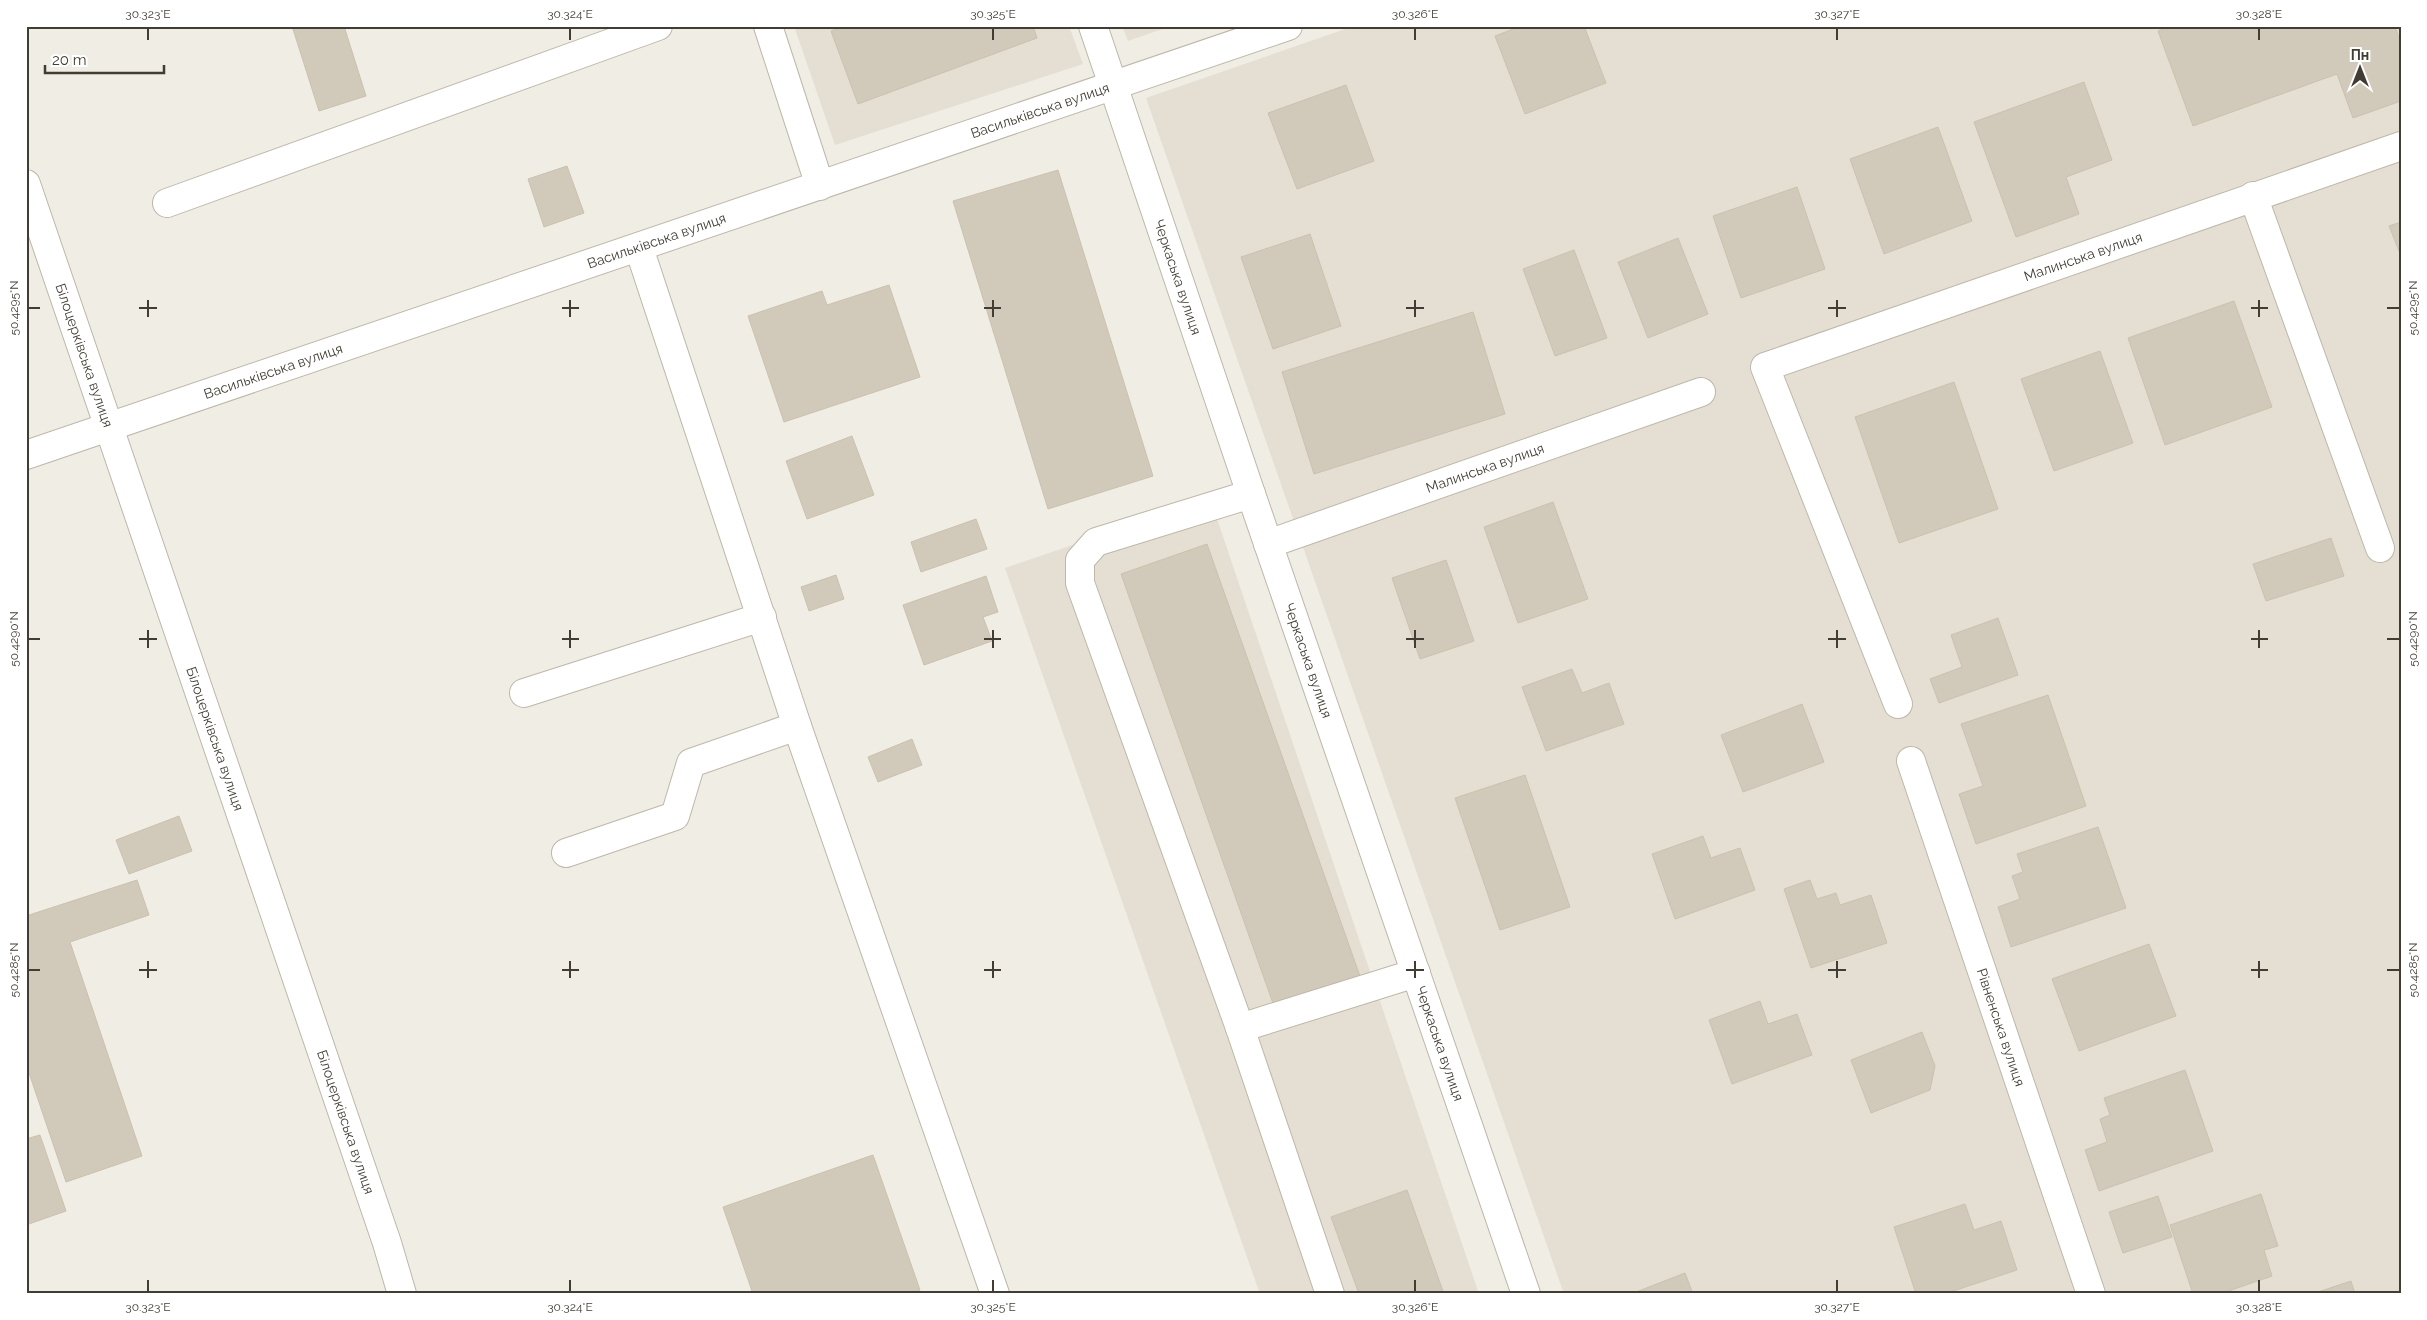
<svg xmlns="http://www.w3.org/2000/svg" width="2427" height="1320" font-family="Raleway,sans-serif">
	<rect width="100%" height="100%" fill="#f0ede4"/>
	<path fill="#e4dfd2" d="M794 26H1069L1083 64 835 145Z
		M1122 26H1171L1128 41Z
		M1354 26H2401V1294H1564L1146 98Z
		M1210 498 1479 1294H1260L1005 568Z"/>
	<path fill="#d1c9ba" stroke="#cbc1ae" d="M292 26H344L366 96 319 111Z
		M845 26H1033L1037 38 858 104 831 31Z
		M1521 26H1584L1606 83 1525 114 1495 36Z
		M2171 26H2395L2401 44V101L2353 118 2337 74 2193 126 2158 31Z
		M2084 82 2112 160 2066 177 2079 214 2016 237 1974 122Z
		M1346 85 1374 161 1297 189 1268 113Z
		M1938 127 1972 221 1884 254 1850 159Z
		M567 166 584 213 544 227 528 179Z
		M1058 170 1153 476 1048 509 953 201Z
		M1797 187 1825 269 1741 298 1713 216Z
		M2401 222V256L2389 226Z
		M1310 234 1341 326 1273 349 1241 257Z
		M1678 238 1708 314 1648 338 1618 262Z
		M1574 250 1607 338 1555 356 1523 269Z
		M889 285 920 377 784 422 748 316 822 291 827 305Z
		M2234 301 2272 407 2165 445 2128 338Z
		M1473 312 1505 414 1314 474 1282 372Z
		M2100 351 2133 443 2054 471 2021 379Z
		M1954 382 1998 509 1899 543 1855 417Z
		M852 436 874 495 807 519 786 461Z
		M1553 502 1588 599 1518 623 1484 527Z
		M976 519 987 549 921 572 911 542Z
		M2331 538 2344 576 2266 601 2253 564Z
		M1207 544 1361 979 1275 1009 1121 574Z
		M1446 560 1474 641 1420 659 1392 578Z
		M836 575 844 599 809 611 801 587Z
		M986 576 998 612 983 617 992 641 924 665 903 605Z
		M1998 618 2018 675 1939 703 1930 679 1962 667 1951 635Z
		M1572 669 1582 693 1609 683 1624 724 1546 751 1522 687Z
		M2048 695 2086 806 1976 844 1959 794 1983 786 1961 724Z
		M1802 704 1824 762 1743 792 1721 735Z
		M912 739 922 765 878 782 868 757Z
		M1525 775 1570 907 1500 930 1455 798Z
		M179 816 192 851 129 874 116 840Z
		M2098 827 2126 908 2011 947 1998 907 2020 899 2012 876 2023 872 2017 854Z
		M1703 836 1711 858 1740 848 1755 890 1675 919 1652 854Z
		M137 880 149 915 70 942 142 1156 66 1182 26 1064V916Z
		M1810 880 1817 899 1836 893 1840 905 1871 895 1887 943 1811 968 1784 889Z
		M2149 944 2176 1016 2079 1051 2052 979Z
		M1760 1001 1768 1024 1797 1014 1812 1055 1732 1084 1709 1020Z
		M1922 1032 1935 1066 1930 1090 1871 1113 1851 1060Z
		M2185 1070 2213 1151 2099 1191 2085 1150 2107 1142 2100 1119 2110 1115 2104 1098Z
		M40 1135 66 1211 26 1225V1139Z
		M873 1155 920 1290 909 1294H753L723 1207Z
		M1407 1190 1444 1294H1359L1331 1217Z
		M2261 1194 2278 1246 2264 1250 2272 1276 2220 1294H2193L2170 1225Z
		M2158 1196 2172 1237 2123 1253 2109 1212Z
		M1965 1204 1974 1230 2001 1221 2017 1270 1944 1294H1916L1894 1227Z
		M1685 1273 1693 1294H1631Z
		M2351 1281 2355 1294H2312Z"/>
	<g fill="none" stroke-linecap="round" stroke-linejoin="round">
		<defs>
			<g id="minor">
				<path d="M768 26 820 186"/>
				<path id="s1" d="M1093 26 1251 494 1526 1294"/>
				<path id="s2" d="M26 184 387 1243 402 1294"/>
				<path d="M2253 196 2380 548"/>
				<path d="M167 203 658 26"/>
				<path id="s3" d="M26 455 1288 26"/>
				<path d="M1251 494 1096 542 1080 560V583L1240 1028 1330 1294"/>
				<path id="s4" d="M1268 544 1701 392"/>
				<path d="M524 693 762 617"/>
				<path id="s5" d="M1898 704 1765 367 2401 146"/>
				<path d="M797 726 995 1294"/>
				<path id="s6" d="M1911 761 2091 1294"/>
				<path d="M566 853 675 816 691 763 797 726 639 248"/>
				<path d="M1240 1028 1416 973"/>
			</g>
		</defs>
		<use href="#minor" stroke="#beb7aa" stroke-width="30"/>
		<use href="#minor" stroke="#fff" stroke-width="28"/>
	</g>
	<path fill="none" stroke="#413d34" stroke-width="2" d="M148 28V40M570 28V40M993 28V40M1415 28V40M1837 28V40M2259 28V40M148 300V317M570 300V317M993 300V317M1415 300V317M1837 300V317M2259 300V317M28 308H40M139 308H157M562 308H579M984 308H1001M1406 308H1424M1828 308H1846M2251 308H2268M2387 308H2400M148 630V648M570 630V648M993 630V648M1415 630V648M1837 630V648M2259 630V648M28 639H40M139 639H157M562 639H579M984 639H1001M1406 639H1424M1828 639H1846M2251 639H2268M2387 639H2400M148 961V978M570 961V978M993 961V978M1415 961V978M1837 961V978M2259 961V978M28 970H40M139 970H157M562 970H579M984 970H1001M1406 970H1424M1828 970H1846M2251 970H2268M2387 970H2400M148 1280V1292M570 1280V1292M993 1280V1292M1415 1280V1292M1837 1280V1292M2259 1280V1292"/>
	<g text-anchor="middle" stroke-width="4" stroke-linejoin="round" paint-order="stroke">
		<g font-size="14" fill="#413d34" stroke="#fff">
			<text dy="5" stroke="none"><textPath href="#s3" startOffset="1071">Васильківська вулиця</textPath></text>
			<text dy="5" stroke="none"><textPath href="#s3" startOffset="666">Васильківська вулиця</textPath></text>
			<text dy="5" stroke="none"><textPath href="#s5" startOffset="699">Малинська вулиця</textPath></text>
			<text dy="5" stroke="none"><textPath href="#s1" startOffset="265">Черкаська вулиця</textPath></text>
			<text dy="5" stroke="none"><textPath href="#s2" startOffset="181">Білоцерківська вулиця</textPath></text>
			<text dy="5" stroke="none"><textPath href="#s3" startOffset="261">Васильківська вулиця</textPath></text>
			<text dy="5" stroke="none"><textPath href="#s4" startOffset="230">Малинська вулиця</textPath></text>
			<text dy="5" stroke="none"><textPath href="#s1" startOffset="670">Черкаська вулиця</textPath></text>
			<text dy="5" stroke="none"><textPath href="#s2" startOffset="586">Білоцерківська вулиця</textPath></text>
			<text dy="5" stroke="none"><textPath href="#s6" startOffset="281">Рівненська вулиця</textPath></text>
			<text dy="5" stroke="none"><textPath href="#s1" startOffset="1075">Черкаська вулиця</textPath></text>
			<text dy="5" stroke="none"><textPath href="#s2" startOffset="991">Білоцерківська вулиця</textPath></text>
		</g>
	</g>
	<rect width="2427" height="1320" fill="none" stroke="#ffffff" stroke-width="55"/>
	<g transform="translate(2360 68)" stroke="#ffffff" stroke-width="4" paint-order="stroke">
	<path d="M0-4L9 19L0 12L-9 19Z" fill="#413d34"/>
	<text y="-8" font-size="14" font-weight="bold" text-anchor="middle" fill="#413d34">Пн</text>
	</g>
	<path d="M45 65v8h119v-8" fill="none" stroke="#413d34" stroke-width="2.5"/>
	<text x="52" y="65" font-size="15" fill="#413d34" stroke="#ffffff" stroke-width="4" paint-order="stroke">20 m</text>
	<rect x="28" y="28" width="2372" height="1264" fill="none" stroke="#413d34" stroke-width="2"/>
	<g font-size="12" text-anchor="middle" fill="#413d34">
		<text x="148" y="18">30.323°E</text>
		<text x="570" y="18">30.324°E</text>
		<text x="993" y="18">30.325°E</text>
		<text x="1415" y="18">30.326°E</text>
		<text x="1837" y="18">30.327°E</text>
		<text x="2259" y="18">30.328°E</text>
		<text transform="translate(14 308) rotate(-90)" y="4">50.4295°N</text>
		<text transform="translate(2413 308) rotate(-90)" y="4">50.4295°N</text>
		<text transform="translate(14 639) rotate(-90)" y="4">50.4290°N</text>
		<text transform="translate(2413 639) rotate(-90)" y="4">50.4290°N</text>
		<text transform="translate(14 970) rotate(-90)" y="4">50.4285°N</text>
		<text transform="translate(2413 970) rotate(-90)" y="4">50.4285°N</text>
		<text x="148" y="1311">30.323°E</text>
		<text x="570" y="1311">30.324°E</text>
		<text x="993" y="1311">30.325°E</text>
		<text x="1415" y="1311">30.326°E</text>
		<text x="1837" y="1311">30.327°E</text>
		<text x="2259" y="1311">30.328°E</text>
	</g>
</svg>
